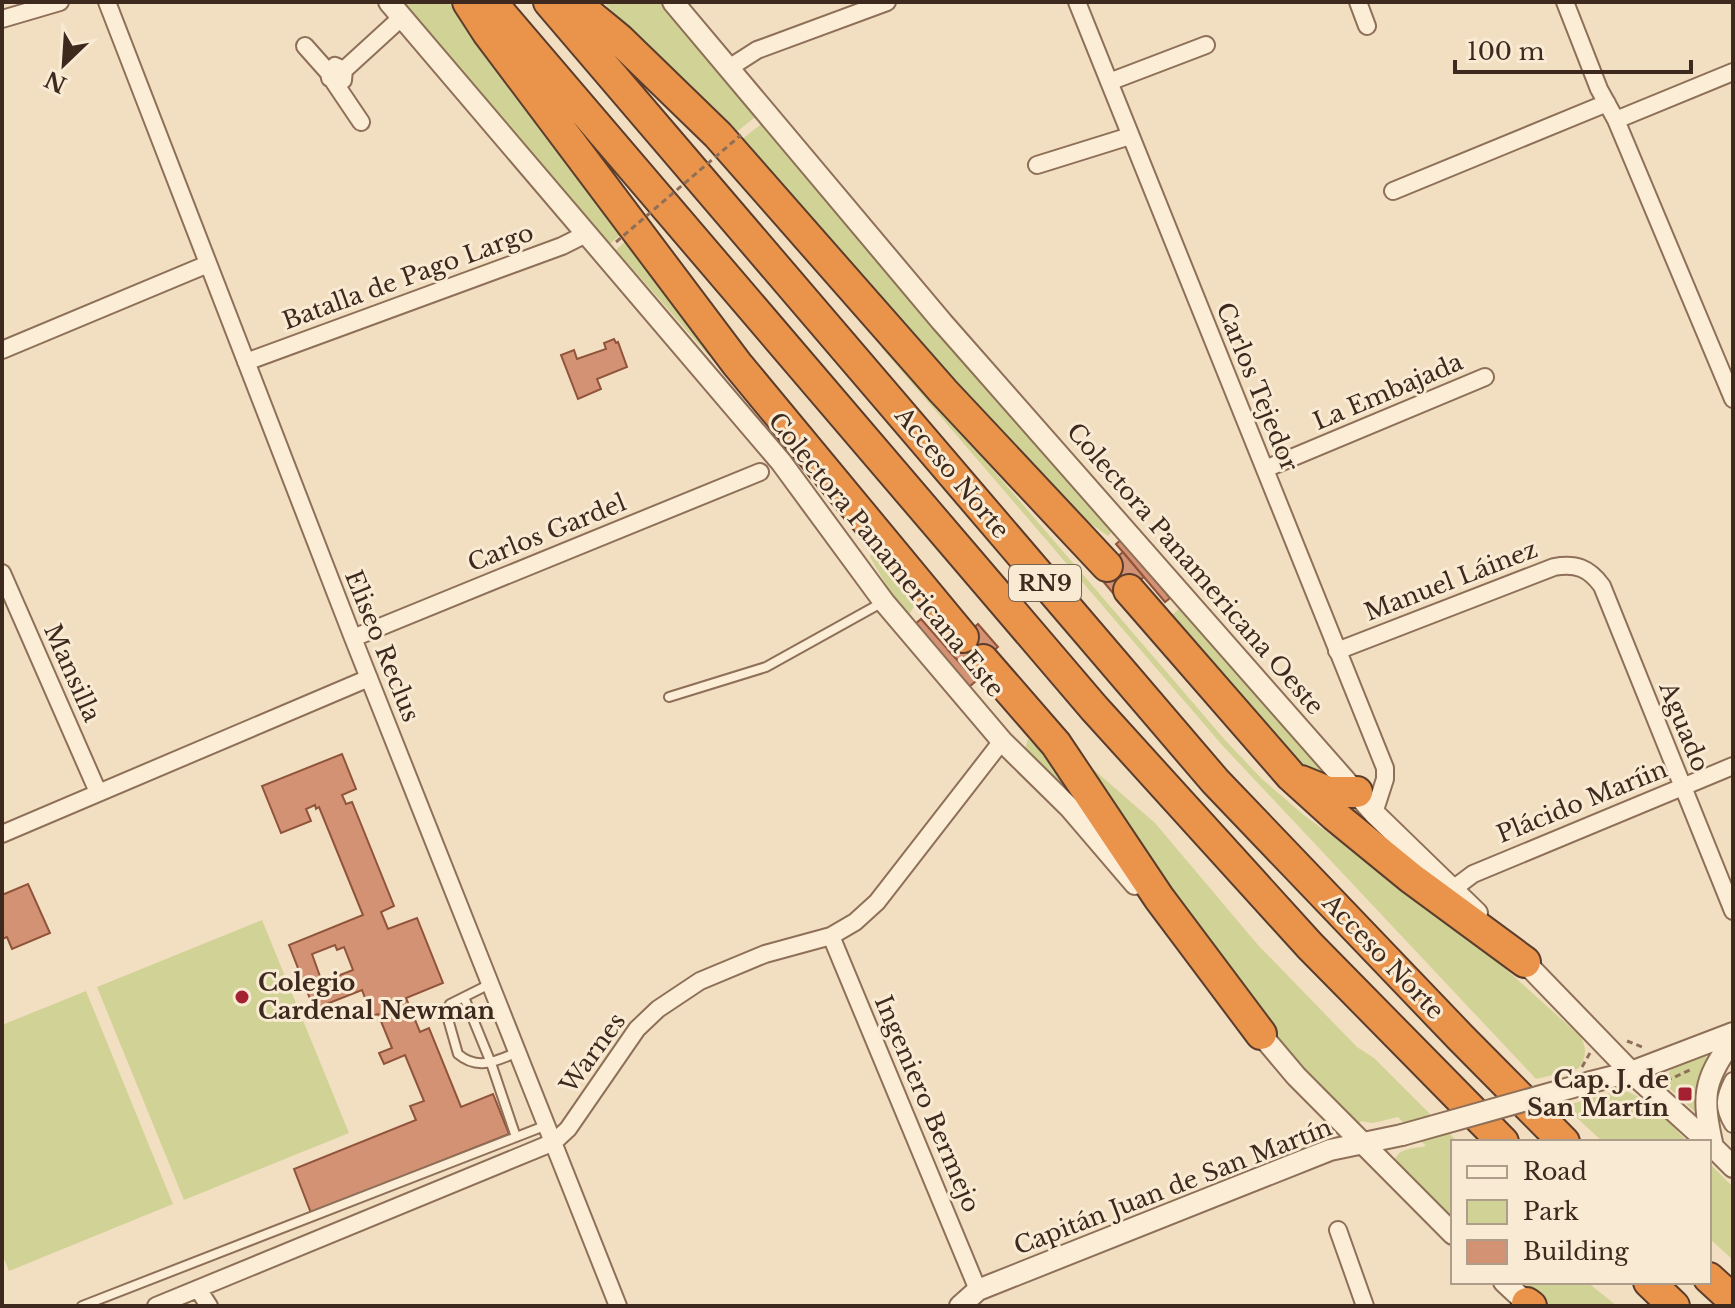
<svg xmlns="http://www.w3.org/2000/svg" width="1735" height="1308" font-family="'Libre Baskerville',serif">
	<rect width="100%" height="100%" fill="#f2dfc2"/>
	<path fill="#d1d295" d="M403 2H448L539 123 625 230 610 244Z
		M604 2H662L759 114 729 138 644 49Z
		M764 122 1115 528 1108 536 1064 505 733 146Z
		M632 235 712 356H709L616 250Z
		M885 344 1225 740 1262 779 1305 816 1469 936 1580 1036C1587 1048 1587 1057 1578 1069L1536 1079 1222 745 881 347Z
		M872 550 917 603 909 614 892 595 870 557Z
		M1183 605 1337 786 1315 781 1170 617Z
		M1028 739 1048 757 1102 823 1023 755Z
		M1093 769 1155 823 1258 945 1357 1047 1374 1058 1458 1142H1453V1220L1412 1182 1395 1159C1401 1147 1414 1149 1426 1146L1398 1117 1373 1123 1361 1121 1359 1124 1309 1078 1249 1003 1097 782Z
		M262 920 349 1133 184 1200 97 987Z
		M86 991 173 1204 9 1271 2 1254V1025Z
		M1706 1056 1709 1062 1698 1108 1694 1111 1668 1087 1667 1076 1672 1068Z
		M1620 1090C1648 1095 1668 1122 1688 1142H1603L1564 1106Z
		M1709 1163 1733 1187V1260L1709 1238Z
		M1518 1282H1587L1617 1306H1547Z"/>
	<path fill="#d49275" stroke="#90543b" stroke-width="2" fill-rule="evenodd" d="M614 339 616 343 618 342 627 367 597 379 601 389 578 399 561 355 574 350 577 359 606 349 604 343Z
		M1122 539 1170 598 1165 602 1116 544Z
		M1123 552 1144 577 1118 599 1097 574Z
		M921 619 976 681 969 687 914 625Z
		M978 624 998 647 968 672 948 650Z
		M342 754 356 789 342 795 346 804 352 802 394 906 381 912 388 929 417 918 443 983 406 998 420 1032 429 1028 461 1107 493 1094 509 1134 311 1213 294 1169 416 1120 410 1106 424 1101 405 1055 384 1064 379 1053 392 1048 378 1014 365 1019 361 1009 368 1006 362 990 314 1009 289 945 363 915 319 807 316 809 315 805 306 809 311 821 281 833 262 786ZM335 945 337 950 344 947 353 970 322 982 312 954Z
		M28 884 50 933 12 949 7 937 2 939V895Z"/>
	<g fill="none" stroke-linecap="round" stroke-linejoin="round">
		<defs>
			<path id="service" d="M669 697 766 667 883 602
				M490 984 450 1004 446 1012 458 1054C478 1071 496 1061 518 1052
				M464 997 491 1063 516 1137
				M82 1306 547 1125"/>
			<path id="minor" d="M107 2 353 638 618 1306
				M1077 2 1385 768V779L1374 813
				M1358 2 1367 26
				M1565 2 1599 89 1616 120 1733 399
				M2 19 60 2
				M305 46 329 73
				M729 68 757 50 887 2
				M344 70 335 66 329 73 330 78 339 82 343 80 344 70 402 17
				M334 82 361 122
				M1109 82 1206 45
				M1616 120 1733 72
				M1037 165 1130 136
				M1393 191 1607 103
				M2 350 208 264
				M246 362 562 246 586 234
				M1265 469 1485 377
				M2 573 98 792
				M353 638 760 472
				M1337 651 1554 567C1576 563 1589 568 1602 586L1733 911
				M2 834 369 678
				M1453 889 1473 874 1733 766
				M831 936 978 1290
				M1733 1081C1724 1098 1723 1108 1733 1124
				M1338 1230 1365 1306
				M198 1289 209 1306
				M156 1306 554 1142 568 1129 637 1029 658 1009 700 981 765 954 831 936 855 922 877 902 1002 741"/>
			<path id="tertiary" d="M389 2 781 462 884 602 1002 741 1070 808 1135 884
				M673 2 942 322 1374 813 1477 913
				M1516 953 1631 1072 1708 1142
				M1253 1025 1296 1076 1453 1234
				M1591 1082 1631 1072 1733 1033
				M1709 1143 1733 1167
				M1713 1147C1702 1098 1702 1081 1733 1040
				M1504 1282 1530 1306
				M960 1306 978 1290 1330 1150 1402 1135"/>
			<path id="motorway" d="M468 2 488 33 737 364 963 637
				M491 2 1094 708 1310 946 1503 1142
				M549 2 1215 781 1460 1037 1564 1142
				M574 2 619 39 718 135 943 391 1107 566
				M1129 590 1291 776 1334 815 1411 878 1525 962
				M983 660 1056 744 1159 898 1261 1034
				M1301 781 1328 792H1357
				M1709 1278 1733 1300
				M1649 1282 1674 1306
				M1527 1303 1531 1306"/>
		</defs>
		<use href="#service" stroke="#8e6f57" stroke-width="12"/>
		<use href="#minor" stroke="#8e6f57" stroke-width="20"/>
		<use href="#tertiary" stroke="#8e6f57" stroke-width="24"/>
		<use href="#motorway" stroke="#5c3d2c" stroke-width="34"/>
		<path stroke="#8e6f57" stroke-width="3" stroke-dasharray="6 4" stroke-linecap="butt" d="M1627 1041 1642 1047
			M1582 1067 1590 1053
			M1666 1081 1692 1069"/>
		<use href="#service" stroke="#fcedd7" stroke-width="8"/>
		<use href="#minor" stroke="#fcedd7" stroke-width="16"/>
		<use href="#tertiary" stroke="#fcedd7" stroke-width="20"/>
		<use href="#motorway" stroke="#e9934b" stroke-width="30"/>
		<defs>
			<path id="tertiary-bridge" d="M1402 1135 1591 1082"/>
		</defs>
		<use href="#tertiary-bridge" stroke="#8e6f57" stroke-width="24" stroke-linecap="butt"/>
		<path stroke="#8e6f57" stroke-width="3" stroke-dasharray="6 4" stroke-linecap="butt" d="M616 242 741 135"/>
		<use href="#tertiary-bridge" stroke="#fcedd7" stroke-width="20"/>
	</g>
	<g fill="#a32130" stroke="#f9ead3" stroke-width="3">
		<circle cx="242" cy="997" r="8"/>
		<rect x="1677" y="1086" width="16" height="16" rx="4"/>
	</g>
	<g text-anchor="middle" stroke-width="6" stroke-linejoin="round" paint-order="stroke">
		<rect fill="#f9ead3" stroke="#756354" stroke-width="2" x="1009" y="565" width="72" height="36" rx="6"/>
		<g font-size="22" font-weight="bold" fill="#3d291d">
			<text x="1045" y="591">RN9</text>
		</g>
		<g font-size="24" fill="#3d291d" stroke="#f9ead3">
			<text transform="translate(408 277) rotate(-20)" y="8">Batalla de Pago Largo</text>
			<text transform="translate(1257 387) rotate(68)" y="8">Carlos Tejedor</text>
			<text transform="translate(1388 392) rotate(-23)" y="8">La Embajada</text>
			<text transform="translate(952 473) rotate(50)" y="8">Acceso Norte</text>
			<text transform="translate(547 533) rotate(-22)" y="8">Carlos Gardel</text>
			<text transform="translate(886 555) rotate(51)" y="8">Colectora Panamericana Este</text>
			<text transform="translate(1195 569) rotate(49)" y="8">Colectora Panamericana Oeste</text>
			<text transform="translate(1451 581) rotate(-21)" y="8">Manuel Láinez</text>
			<text transform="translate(382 646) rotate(68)" y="8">Eliseo Reclus</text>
			<text transform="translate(72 673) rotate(66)" y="8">Mansilla</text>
			<text transform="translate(1684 727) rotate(68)" y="8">Aguado</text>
			<text transform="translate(1582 802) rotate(-22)" y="8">Plácido Maríin</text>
			<text transform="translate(1383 957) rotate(46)" y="8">Acceso Norte</text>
			<text transform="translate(593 1053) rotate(-54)" y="8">Warnes</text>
			<text transform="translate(927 1104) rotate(67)" y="8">Ingeniero Bermejo</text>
			<text transform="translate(1173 1187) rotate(-21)" y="8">Capitán Juan de San Martín</text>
		</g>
		<g font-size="24" font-weight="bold" fill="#3d291d" stroke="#f9ead3" text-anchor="start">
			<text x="258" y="991">Colegio<tspan x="258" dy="28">Cardenal Newman</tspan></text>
			<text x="1669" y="1088" text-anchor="end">Cap. J. de<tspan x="1669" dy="28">San Martín</tspan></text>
		</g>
	</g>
	<rect width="1735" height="1308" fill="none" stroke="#3d291d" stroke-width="8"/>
	<rect x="1451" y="1140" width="260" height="144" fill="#f9ead3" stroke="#ae9d8a" stroke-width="2"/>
	<rect x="1467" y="1166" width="40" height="12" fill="#fcedd7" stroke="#ae9d8a" stroke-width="2"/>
	<text x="1523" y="1180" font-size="24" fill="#3d291d">Road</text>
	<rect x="1467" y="1200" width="40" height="24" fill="#d1d295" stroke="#ae9d8a" stroke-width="2"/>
	<text x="1523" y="1220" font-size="24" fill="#3d291d">Park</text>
	<rect x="1467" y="1240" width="40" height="24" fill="#d49275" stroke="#ae9d8a" stroke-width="2"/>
	<text x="1523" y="1260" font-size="24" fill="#3d291d">Building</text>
	<g transform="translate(64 64) rotate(205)" stroke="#f9ead3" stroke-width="6" paint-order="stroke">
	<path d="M0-6L14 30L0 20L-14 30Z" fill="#3d291d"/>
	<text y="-12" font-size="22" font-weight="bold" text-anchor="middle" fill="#3d291d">N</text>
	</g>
	<path d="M1455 60v12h236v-12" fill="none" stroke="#3d291d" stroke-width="4"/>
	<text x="1467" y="60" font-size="24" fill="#3d291d" stroke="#f9ead3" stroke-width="6" paint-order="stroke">100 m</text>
</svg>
